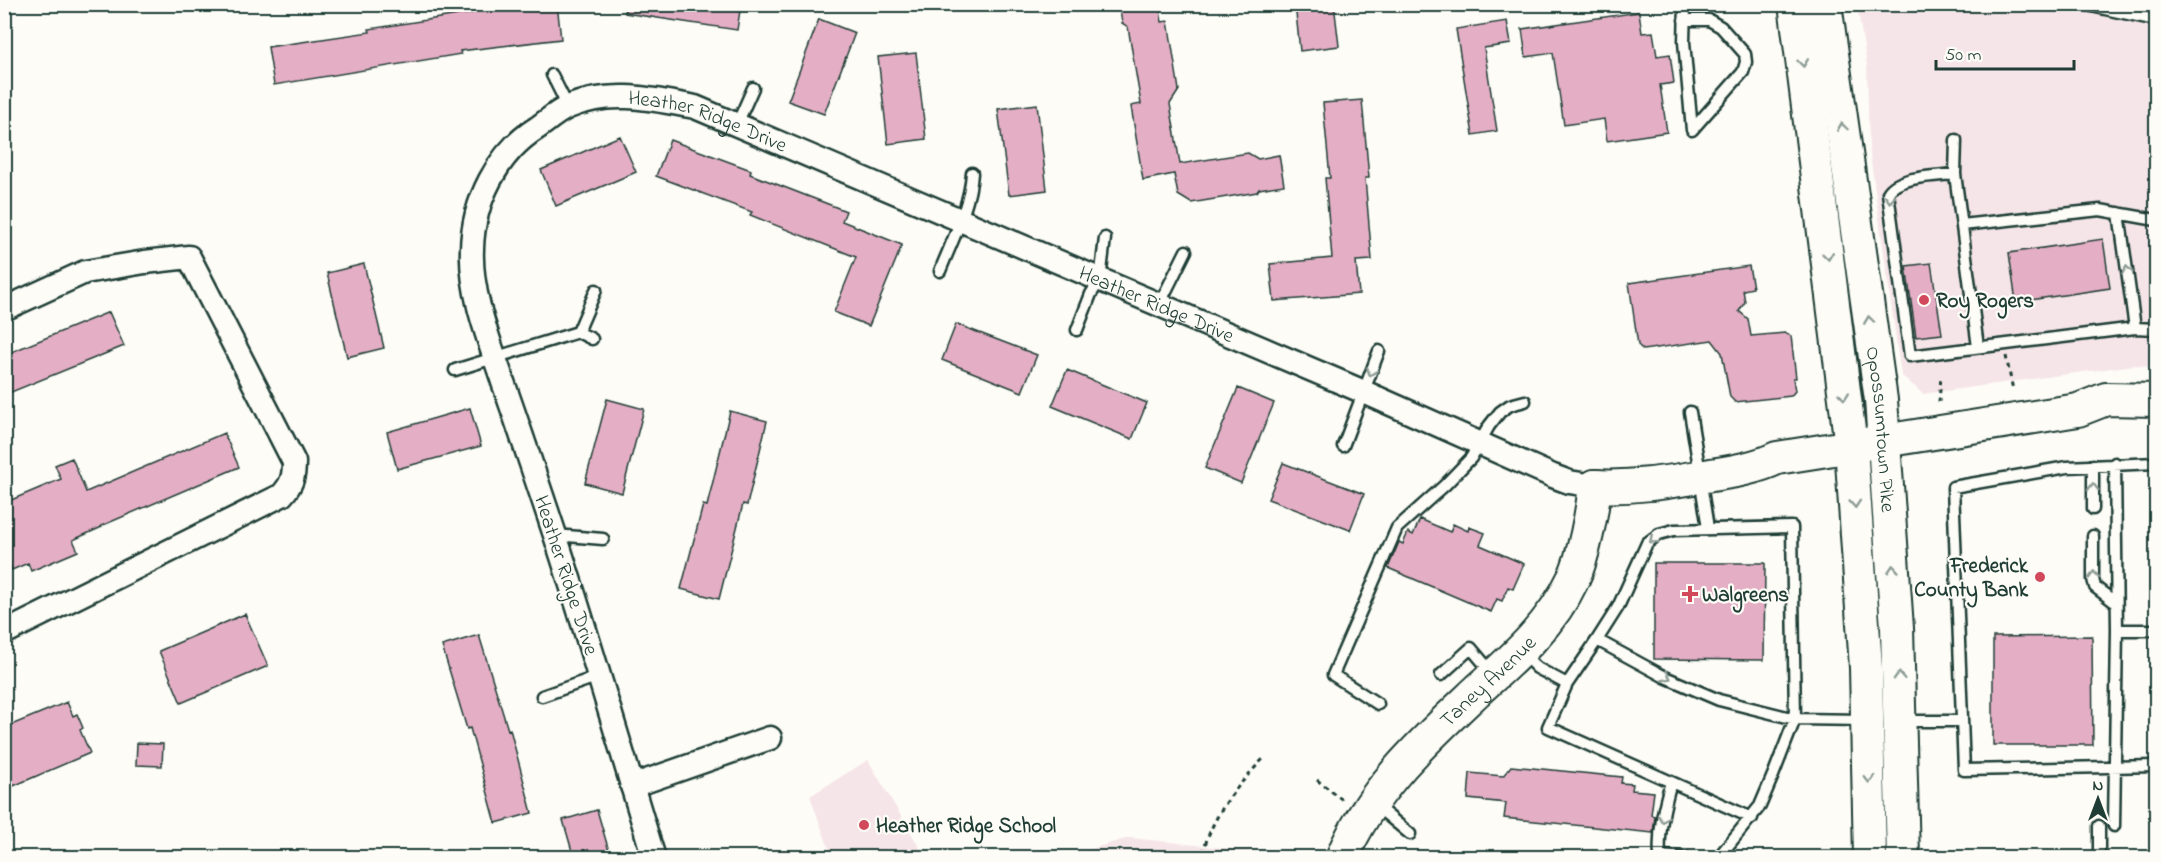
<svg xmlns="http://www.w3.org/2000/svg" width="2161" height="862" font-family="'Indie Flower',sans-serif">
	<rect width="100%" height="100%" fill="#fdfcf7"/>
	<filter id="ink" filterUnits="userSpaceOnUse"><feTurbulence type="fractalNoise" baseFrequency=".0167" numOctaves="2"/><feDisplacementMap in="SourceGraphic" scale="12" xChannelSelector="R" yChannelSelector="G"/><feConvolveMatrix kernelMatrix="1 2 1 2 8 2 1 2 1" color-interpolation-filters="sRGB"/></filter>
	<g filter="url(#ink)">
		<path fill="#f6e5e8" d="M1857 5H2156V368L2134 365 1923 394 1901 375 1869 147 1867 65Z
			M868 760 924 855 933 857H832L810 796Z
			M1129 838 1170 842 1298 857H1062Z"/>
		<path fill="#e4aec4" stroke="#1f3d34" stroke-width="1.5" d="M522 4H557L561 39 460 51 461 54 274 85 268 47 370 32 369 29 471 13V11Z
			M626 4H741L737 30 625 13Z
			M1119 4H1159L1162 22 1168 21 1179 90 1170 104 1180 164 1248 153 1258 159 1279 155 1284 185 1259 189 1257 192 1191 203 1178 195 1174 174 1143 180 1131 106 1141 104 1128 27 1122 23Z
			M1295 4H1334L1339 46 1300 51Z
			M1639 12 1642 33 1653 32 1657 56 1670 54 1674 83 1660 85 1667 132 1607 141 1604 119 1564 125 1553 53 1526 57 1522 29Z
			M819 19 855 33 824 114 788 101Z
			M1507 21 1511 44 1484 48 1497 131 1473 135 1456 29Z
			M916 53 926 139 888 144 878 57Z
			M1362 100 1369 178H1365L1372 260 1356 261 1359 294 1274 301 1270 264 1332 258 1325 178H1330L1323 103Z
			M1037 104 1047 190 1009 195 998 109Z
			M620 136 636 172 556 206 541 170Z
			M670 140 751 170 750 174 846 211 842 221 902 245 869 326 834 312 856 257 750 215 752 212 656 176Z
			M2103 239 2110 288 2016 302 2009 253Z
			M1931 263 1942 334 1916 337 1906 266Z
			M364 264 384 348 347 357 327 273Z
			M1749 266 1753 288 1743 290 1745 302 1739 311 1748 319 1751 336 1785 333 1791 336 1796 378H1793L1795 391 1791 396 1735 402 1730 397 1722 353 1712 340 1643 350 1638 345 1629 283Z
			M109 312 124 346 4 395V355Z
			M956 324 1037 355 1022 392 942 360Z
			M1067 370 1147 403 1132 439 1052 406Z
			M1238 388 1274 403 1241 483 1205 468Z
			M607 399 644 409 622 493 585 483Z
			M470 408 481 446 397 469 387 432Z
			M730 411 767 421 747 505 743 504 719 599 681 589 703 505 707 506Z
			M224 433 239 467 101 526 102 527 73 540 78 551 31 571 28 563 12 570 4 551V503L61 479 55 465 72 458 86 492Z
			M1283 463 1364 494 1350 530 1268 499Z
			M1420 519 1450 532 1453 524 1468 531 1469 527 1485 533 1480 545 1524 564 1513 589 1508 587 1502 601 1497 599 1491 612 1388 568 1399 542 1403 544 1408 532 1413 535Z
			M1654 563H1765L1764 660 1654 659Z
			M245 614 268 666 181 703 159 651Z
			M479 635 508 730 510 729 532 813 496 823 470 728 467 729 442 646Z
			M2092 636 2093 745H1993V637Z
			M67 702 73 716 77 714 83 728 80 730 90 753 4 790V728Z
			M137 743 163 744 162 766 136 765Z
			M1511 766 1622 777 1621 783 1633 784 1632 790 1654 792 1651 815 1655 816 1653 833 1504 818 1506 803 1468 799 1470 773 1503 776Z
			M597 810 611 858H574L563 820Z"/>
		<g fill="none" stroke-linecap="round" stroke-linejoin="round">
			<defs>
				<path id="lane" d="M1685 4 1684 42 1692 130
					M2082 4 2156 20
					M1684 20H1709L1721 27 1745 54 1746 62 1743 72 1692 130
					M552 75 568 107
					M737 124 753 88
					M1956 140 1955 174 1978 347
					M1955 174C1937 176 1897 176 1888 193L1910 356 2135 328 2156 329
					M2119 213 2135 328
					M1962 225 2100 210 2156 220
					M940 271C952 241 970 206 972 173
					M1159 305 1186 251
					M1077 330 1091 294 1100 280 1105 238
					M578 332 596 290
					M455 370 578 332 592 339
					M1690 412 1698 461
					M1343 446 1379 351
					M2156 463 2067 467 1953 487 1964 770 2156 766
					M2093 465V509
					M1700 478 1708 528
					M555 535 603 539
					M2093 536V579L2095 587 2116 603
					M2117 630H2156
					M1597 640 1567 684 1548 727 1752 818
					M1523 654 1537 668 1567 684
					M1441 675 1471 648 1492 673
					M542 696 599 676
					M1378 704 1333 675 1397 528 1445 485 1471 458 1489 426 1500 412 1510 405 1525 401
					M1902 721H1962
					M1671 782C1664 806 1658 831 1660 856L1687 858
					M1374 804 1410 834
					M2099 826V858
					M2114 826 2117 630 2115 463
					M1718 858 1760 806 1774 773 1795 719 1792 527 1674 530 1659 534 1647 543 1618 607 1597 640 1665 677 1719 700 1795 719 1865 720"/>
				<g id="street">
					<path d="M4 309 85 272 145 262 189 257 294 462C294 477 292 484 282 495L4 633"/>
					<path d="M632 786 770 738"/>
					<path id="s1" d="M654 858C621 750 590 642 555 535 538 484 521 433 503 382 489 340 470 293 472 249 473 202 497 153 537 128 547 121 557 112 568 107 611 89 652 99 695 107L1364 392 1553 476 1569 482 1595 486"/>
				</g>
				<g id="secondary">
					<path d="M1795 4 1851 446 1866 668 1870 858"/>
					<path id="s2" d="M1825 4 1881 400 1897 628 1903 858"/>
					<path d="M1595 486C1633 488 1668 482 1705 476 1730 472 1754 469 1777 458L2078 410 2106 399 2156 400"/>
					<path id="s3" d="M1342 858C1370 789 1426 739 1479 689 1516 656 1552 624 1573 579 1584 556 1592 512 1595 486"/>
				</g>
			</defs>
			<use href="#lane" stroke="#1f3d34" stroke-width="15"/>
			<use href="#street" stroke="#1f3d34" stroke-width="27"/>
			<use href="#secondary" stroke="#1f3d34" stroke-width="36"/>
			<path stroke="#1f3d34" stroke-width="3" stroke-dasharray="4.5 4.5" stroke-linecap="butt" d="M2006 356 2013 390
				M1939 402 1941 376
				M1317 780 1344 801
				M1203 853C1212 815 1237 786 1264 758"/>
			<use href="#lane" stroke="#fdfcf7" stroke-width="10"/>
			<use href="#street" stroke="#fdfcf7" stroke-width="22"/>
			<use href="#secondary" stroke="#fdfcf7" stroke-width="32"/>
		</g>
		<defs><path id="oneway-chevron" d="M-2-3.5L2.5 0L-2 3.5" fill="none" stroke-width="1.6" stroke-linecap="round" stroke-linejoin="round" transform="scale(1.5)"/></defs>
		<g stroke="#8e9c96">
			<use href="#oneway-chevron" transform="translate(1803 63) rotate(83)"/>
			<use href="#oneway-chevron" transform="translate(1842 127) rotate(-98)"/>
			<use href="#oneway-chevron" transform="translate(1890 199) rotate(92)"/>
			<use href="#oneway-chevron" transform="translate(1828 256) rotate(83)"/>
			<use href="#oneway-chevron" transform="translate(2127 270) rotate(-98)"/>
			<use href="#oneway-chevron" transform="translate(1869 320) rotate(-98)"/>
			<use href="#oneway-chevron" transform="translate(1371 372) rotate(111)"/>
			<use href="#oneway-chevron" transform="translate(1844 396) rotate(84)"/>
			<use href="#oneway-chevron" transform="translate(2093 487) rotate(-91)"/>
			<use href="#oneway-chevron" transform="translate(1855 504) rotate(86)"/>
			<use href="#oneway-chevron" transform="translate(1653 540) rotate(140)"/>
			<use href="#oneway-chevron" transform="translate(1893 569) rotate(-94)"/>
			<use href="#oneway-chevron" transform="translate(2094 575) rotate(-94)"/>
			<use href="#oneway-chevron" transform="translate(1899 676) rotate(-92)"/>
			<use href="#oneway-chevron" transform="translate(1667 677) rotate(25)"/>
			<use href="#oneway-chevron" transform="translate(1869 779) rotate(89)"/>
			<use href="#oneway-chevron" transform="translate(1663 819) rotate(98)"/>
		</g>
	</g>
	<g fill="#d1495b" stroke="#fdfcf7" stroke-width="2">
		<circle cx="1924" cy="300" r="6"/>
		<circle cx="2040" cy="577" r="6"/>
		<path d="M1687 585h6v6h6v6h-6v6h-6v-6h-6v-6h6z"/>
		<circle cx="864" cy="825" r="6"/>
	</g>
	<g text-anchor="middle" stroke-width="4.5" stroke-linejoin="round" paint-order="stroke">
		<g font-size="21" fill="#1f3d34" stroke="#fdfcf7">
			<text dy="7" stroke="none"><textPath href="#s1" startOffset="962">Heather Ridge Drive</textPath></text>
			<text dy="7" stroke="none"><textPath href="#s1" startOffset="1448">Heather Ridge Drive</textPath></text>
			<text dy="7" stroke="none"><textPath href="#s2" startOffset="429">Opossumtown Pike</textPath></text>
			<text transform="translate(567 575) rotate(72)" y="7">Heather Ridge Drive</text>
			<text dy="7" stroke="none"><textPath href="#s3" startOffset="231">Taney Avenue</textPath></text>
		</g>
		<g font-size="21" font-weight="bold" fill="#1f3d34" stroke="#fdfcf7" text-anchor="start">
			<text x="1936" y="307">Roy Rogers</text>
			<text x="2028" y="572" text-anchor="end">Frederick<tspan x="2028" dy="24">County Bank</tspan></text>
			<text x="1702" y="601">Walgreens</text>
			<text x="876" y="832">Heather Ridge School</text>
		</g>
	</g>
	<rect width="2161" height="862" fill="none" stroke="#fdfcf7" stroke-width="24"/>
	<rect x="12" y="12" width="2137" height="838" fill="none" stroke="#1f3d34" stroke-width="2" filter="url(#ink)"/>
	<g transform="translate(2098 799)" stroke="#fdfcf7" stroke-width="4.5" paint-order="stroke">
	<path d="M0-4.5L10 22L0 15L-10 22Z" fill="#1f3d34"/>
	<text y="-9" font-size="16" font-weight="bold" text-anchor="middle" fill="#1f3d34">N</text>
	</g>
	<path d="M1936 60v9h138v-9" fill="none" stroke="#1f3d34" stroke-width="3"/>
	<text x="1945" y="60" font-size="18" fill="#1f3d34" stroke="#fdfcf7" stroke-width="4.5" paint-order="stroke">50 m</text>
</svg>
